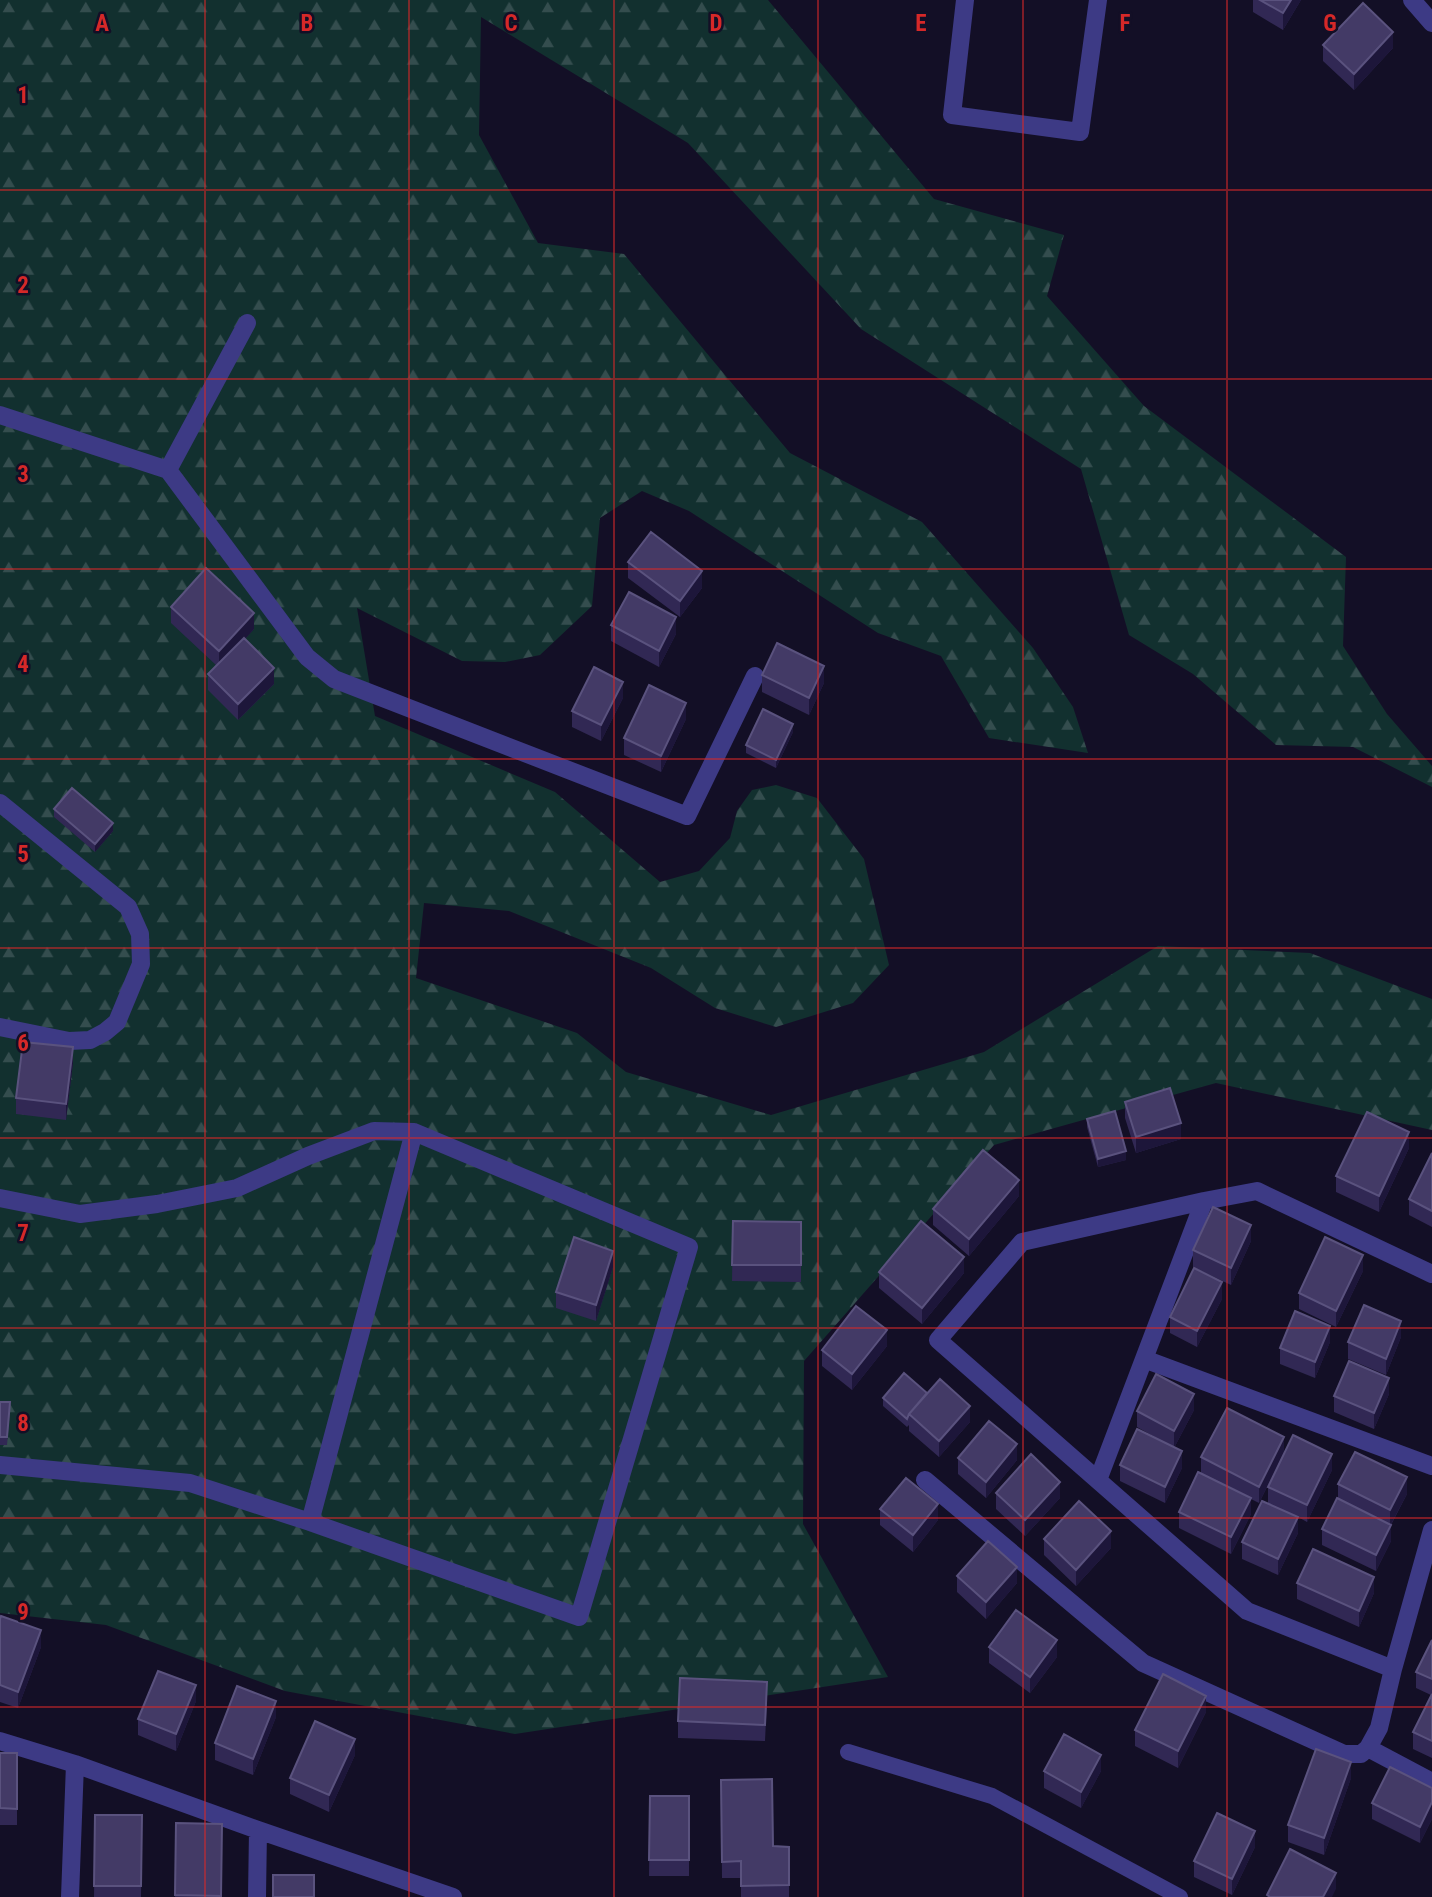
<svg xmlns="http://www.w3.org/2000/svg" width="1432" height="1897" font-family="'Roboto Condensed',sans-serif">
	<defs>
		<pattern id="forest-firs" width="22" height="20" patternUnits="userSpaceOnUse" patternTransform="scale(1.75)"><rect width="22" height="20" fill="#12302f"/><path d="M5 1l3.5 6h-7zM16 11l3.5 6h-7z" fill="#344d4e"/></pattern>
	</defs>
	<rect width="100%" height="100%" fill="#130f26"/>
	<path fill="url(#forest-firs)" d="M0 0H768L934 199 1064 235 1047 296 1144 406 1346 557 1343 646 1387 714 1432 766V787L1353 747 1276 745 1193 674 1129 635 1081 469 861 329 688 143 481 17 479 135 538 243 624 254 790 453 922 522 1033 648 1073 707 1088 753 989 738 941 656 878 633 689 511 642 491 600 518 592 606 540 655 505 662 462 661 357 608 375 716 555 792 660 882 699 871 730 838 737 811 752 790 776 785 817 798 864 859 889 965 853 1003 776 1027 715 1008 651 968 509 911 424 903 416 978 577 1033 626 1072 771 1115 984 1052 1158 946 1310 953 1432 999V1130L1216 1083 994 1145 804 1361 803 1524 888 1677 515 1734 285 1691 106 1625 0 1613Z"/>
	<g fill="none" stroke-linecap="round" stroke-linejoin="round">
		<path stroke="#3d3a85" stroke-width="16" d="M848 1752 992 1796 1180 1897"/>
		<path stroke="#3d3a85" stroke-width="18" d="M965 0 952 115 1080 132 1098 0
			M1412 0 1432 23
			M0 415 168 470 307 657 334 679 687 816 755 676
			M168 470 247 323
			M0 803 128 907 140 934 141 964 117 1022 105 1032 90 1040 69 1041 0 1027
			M0 1198 80 1214 157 1204 237 1188 308 1156 374 1131 414 1132 689 1247 579 1617 310 1522 190 1483 0 1465
			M1144 1359 1432 1466
			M925 1480 1143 1663 1344 1754H1361L1368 1748
			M1098 1480 1204 1201
			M310 1522 414 1132
			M1432 1530 1393 1669 1379 1728 1368 1748 1432 1782
			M1393 1669 1247 1611 938 1340 1022 1242 1204 1201 1257 1191 1432 1274
			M0 1741 75 1764 258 1830 453 1897
			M70 1897 75 1764
			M257 1897 258 1830"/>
	</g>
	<path fill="#312854" d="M1253 0H1301L1283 30 1253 12Z
		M1323 45 1393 48 1354 90 1323 61Z
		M628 562 702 588 680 617 628 578Z
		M171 607 254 629 245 639 274 684 238 720 208 690V674L216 665 171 623Z
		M611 625 676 634 659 667 611 641Z
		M762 675 824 683 809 715 762 692Z
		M623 698 601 741 572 727V711Z
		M686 719 661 772 624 755V738Z
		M793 732 776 768 746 753V745Z
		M54 809 113 831 95 852 54 817Z
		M73 1063 66 1120 16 1114V1098Z
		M1125 1102 1181 1139 1136 1153 1125 1118Z
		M1087 1119 1126 1160 1098 1167 1087 1127Z
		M1409 1148 1379 1212 1336 1192V1176Z
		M1432 1153V1227L1409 1215V1199Z
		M1019 1196 969 1256 933 1225V1209Z
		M733 1221 801 1222V1282L732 1281Z
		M1251 1241 1231 1285 1193 1267V1250Z
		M613 1267 596 1321 556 1308V1292Z
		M1363 1271 1336 1327 1299 1309V1293Z
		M879 1272 964 1273 922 1324 879 1288Z
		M1222 1299 1197 1347 1170 1333V1317Z
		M1401 1337 1386 1375 1348 1359V1342Z
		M1330 1342 1315 1378 1280 1364V1348Z
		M887 1346 852 1390 822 1366V1350Z
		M927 1393 970 1422 939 1457 909 1431V1425L907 1427 883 1406V1398Z
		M1389 1394 1374 1429 1334 1412V1396Z
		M0 1402 10 1411 7 1445H0Z
		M1194 1410 1174 1448 1137 1427V1411Z
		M1284 1453 1259 1503 1251 1499V1514L1231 1554 1179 1528V1512L1223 1484 1201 1473V1457Z
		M958 1458 1017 1460 986 1498 958 1474Z
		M1120 1465 1182 1468 1165 1503 1120 1481Z
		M1332 1470 1307 1522 1298 1517V1533L1278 1575 1242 1559V1542L1268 1503V1487Z
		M1338 1484 1407 1494 1391 1525V1541L1376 1571 1322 1545V1529L1338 1499Z
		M996 1493 1060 1498 1025 1536 996 1509Z
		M880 1509 938 1520 913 1552 880 1525Z
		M1044 1539 1111 1548 1076 1586 1044 1555Z
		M957 1576 1017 1583 986 1619 957 1592Z
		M1297 1583 1374 1593 1359 1627 1297 1599Z
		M0 1619 41 1647 18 1708 0 1702Z
		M1432 1640V1758L1413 1749V1732L1431 1695 1416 1688V1672Z
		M989 1647 1057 1657 1030 1693 989 1663Z
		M767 1699 765 1741 678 1738V1721Z
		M196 1701 176 1751 138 1735V1719Z
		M1206 1712 1178 1768 1135 1746V1730Z
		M276 1717 253 1775 215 1760V1743Z
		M0 1753H17V1825H0Z
		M355 1755 329 1812 290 1794V1778Z
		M1044 1771H1101L1081 1808 1044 1788Z
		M1351 1778 1324 1855 1288 1842V1825Z
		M721 1780 773 1846 789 1847V1897H741V1878H722Z
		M1432 1788V1819L1420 1843 1372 1819V1803Z
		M650 1796H689V1876H649Z
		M95 1815H142L141 1897H94Z
		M176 1823 222 1824 221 1897H175Z
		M1255 1847 1232 1895 1194 1877V1861Z"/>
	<path fill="#1d163a" d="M1291 0H1301L1283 30V13Z
		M1393 32V48L1354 90V74Z
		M702 571V588L680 617V601Z
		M254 613V629L219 668V651Z
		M676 617V634L659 667V651Z
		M824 666V683L809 715V698Z
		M274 668V684L238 720V704Z
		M623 682V698L601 741V725Z
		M686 703V719L661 772V756Z
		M793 724V732L776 768V760Z
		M113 823V831L95 852V844Z
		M73 1047V1063L66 1120V1104Z
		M1181 1123V1139L1136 1153V1137Z
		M1409 1132V1148L1379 1212V1196Z
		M1126 1151V1160L1098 1167V1159Z
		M1019 1180V1196L969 1256V1239Z
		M1251 1225V1241L1231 1285V1268Z
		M613 1251V1267L596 1321V1305Z
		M1363 1255V1271L1336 1327V1311Z
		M964 1257V1273L922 1324V1308Z
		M1222 1282V1299L1197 1347V1331Z
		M1401 1321V1337L1386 1375V1359Z
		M1330 1326V1342L1315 1378V1362Z
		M887 1330V1346L852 1390V1374Z
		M1389 1378V1394L1374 1429V1413Z
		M1194 1394V1410L1174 1448V1431Z
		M970 1406V1422L939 1457V1441Z
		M1284 1437V1453L1259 1503V1487Z
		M1017 1444V1460L986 1498V1482Z
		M1182 1451V1468L1165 1503V1487Z
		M1332 1454V1470L1307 1522V1505Z
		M1407 1477V1494L1390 1526V1510Z
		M1060 1482V1498L1025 1536V1520Z
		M1251 1498V1514L1231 1554V1537Z
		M938 1504V1520L913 1552V1535Z
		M1298 1517V1533L1278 1575V1559Z
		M1391 1525V1541L1376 1571V1555Z
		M1111 1531V1548L1076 1586V1570Z
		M1017 1567V1583L986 1619V1602Z
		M1374 1577V1593L1359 1627V1611Z
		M41 1630V1647L18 1708V1692Z
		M1057 1640V1657L1030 1693V1677Z
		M196 1685V1701L176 1751V1734Z
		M1206 1696V1712L1178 1768V1751Z
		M276 1701V1717L253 1775V1759Z
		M355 1739V1755L329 1812V1795Z
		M1101 1755V1771L1081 1808V1792Z
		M1351 1762V1778L1324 1855V1838Z
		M1432 1802V1819L1420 1843V1827Z
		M1255 1831V1847L1232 1895V1879Z
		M1336 1873V1889L1332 1897H1323Z"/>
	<path fill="#433a66" stroke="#5a527e" stroke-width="2" d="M1260 0H1291L1283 13Z
		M1363 3 1393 32 1354 74 1323 45Z
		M651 532 702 571 680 601 628 562Z
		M206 568 254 613 219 651 171 607Z
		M629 592 676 617 659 651 611 625Z
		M244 638 274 668 238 704 208 674Z
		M777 643 824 666 809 698 762 675Z
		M594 667 623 682 601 725 572 711Z
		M649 685 686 703 661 756 624 738Z
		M763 709 793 724 776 760 746 745Z
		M72 788 113 823 95 844 54 809Z
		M23 1042 73 1047 66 1104 16 1098Z
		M1170 1088 1181 1123 1136 1137 1125 1102Z
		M1115 1111 1126 1151 1098 1159 1087 1119Z
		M1367 1112 1409 1132 1379 1196 1336 1176Z
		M983 1150 1019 1180 969 1239 933 1209Z
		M1432 1153V1211L1409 1199Z
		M1213 1207 1251 1225 1231 1268 1193 1250Z
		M733 1221 801 1222V1265H732Z
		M921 1221 964 1257 922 1308 879 1272Z
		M574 1237 613 1251 596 1305 556 1292Z
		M1325 1237 1363 1255 1336 1311 1299 1293Z
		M1194 1268 1222 1282 1197 1331 1170 1317Z
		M1364 1305 1401 1321 1386 1359 1348 1342Z
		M856 1306 887 1330 852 1374 822 1350Z
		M1295 1311 1330 1326 1315 1362 1280 1348Z
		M1349 1361 1389 1378 1374 1413 1334 1396Z
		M904 1373 927 1393 909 1414 907 1419 883 1398Z
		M1156 1374 1194 1394 1174 1431 1137 1411Z
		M940 1379 970 1406 939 1441 909 1414Z
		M0 1402H10L7 1437H0Z
		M1227 1408 1284 1437 1259 1487 1201 1457Z
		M989 1421 1017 1444 986 1482 958 1458Z
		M1137 1429 1182 1451 1165 1487 1120 1465Z
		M1293 1435 1332 1454 1307 1505 1268 1487Z
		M1355 1452 1407 1477 1390 1510 1338 1484Z
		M1031 1454 1060 1482 1025 1520 996 1493Z
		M1198 1472 1251 1498 1231 1537 1179 1512Z
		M906 1478 938 1504 913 1535 880 1509Z
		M1337 1498 1391 1525 1376 1555 1322 1529Z
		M1079 1501 1111 1531 1076 1570 1044 1539Z
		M1262 1501 1298 1517 1278 1559 1242 1542Z
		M988 1541 1017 1567 986 1602 957 1576Z
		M1313 1549 1374 1577 1359 1611 1297 1583Z
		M1016 1610 1057 1640 1030 1677 989 1647Z
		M1 1616 41 1630 18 1692 0 1685V1619Z
		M1432 1640V1679L1416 1672Z
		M158 1671 196 1685 176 1734 138 1719Z
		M1163 1674 1206 1696 1178 1751 1135 1730Z
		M680 1678 767 1682 765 1725 678 1721Z
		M237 1686 276 1701 253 1759 215 1743Z
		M1432 1694V1741L1413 1732Z
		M315 1721 355 1739 329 1795 290 1778Z
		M1064 1734 1101 1755 1081 1792 1044 1771Z
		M1316 1749 1351 1762 1324 1838 1288 1825Z
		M0 1753H17V1809L0 1808Z
		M1390 1767 1432 1788V1802L1420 1827 1372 1803Z
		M772 1779 773 1846 789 1847V1885L741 1886V1861L722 1862 721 1780Z
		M650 1796H689V1860H649Z
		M1217 1813 1255 1831 1232 1879 1194 1861Z
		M95 1815H142L141 1886H94Z
		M176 1823 222 1824 221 1896 175 1895Z
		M1290 1849 1336 1873 1323 1897H1270L1267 1895Z
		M273 1875H314V1897H273Z"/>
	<path fill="none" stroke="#d62828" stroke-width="2" stroke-opacity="0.55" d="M205 0V1897M409 0V1897M614 0V1897M818 0V1897M1023 0V1897M1227 0V1897M0 190H1432M0 379H1432M0 569H1432M0 759H1432M0 948H1432M0 1138H1432M0 1328H1432M0 1518H1432M0 1707H1432"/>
	<g font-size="23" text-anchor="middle" font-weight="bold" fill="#d62828" stroke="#130f26" stroke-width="5" stroke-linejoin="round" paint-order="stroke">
		<text x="102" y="31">A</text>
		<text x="307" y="31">B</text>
		<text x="511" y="31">C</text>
		<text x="716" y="31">D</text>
		<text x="921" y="31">E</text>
		<text x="1125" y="31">F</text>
		<text x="1330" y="31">G</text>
		<text x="23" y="103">1</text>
		<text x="23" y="293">2</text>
		<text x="23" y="482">3</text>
		<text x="23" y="672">4</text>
		<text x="23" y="862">5</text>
		<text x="23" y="1051">6</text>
		<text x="23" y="1241">7</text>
		<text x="23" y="1431">8</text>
		<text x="23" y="1620">9</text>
	</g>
</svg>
